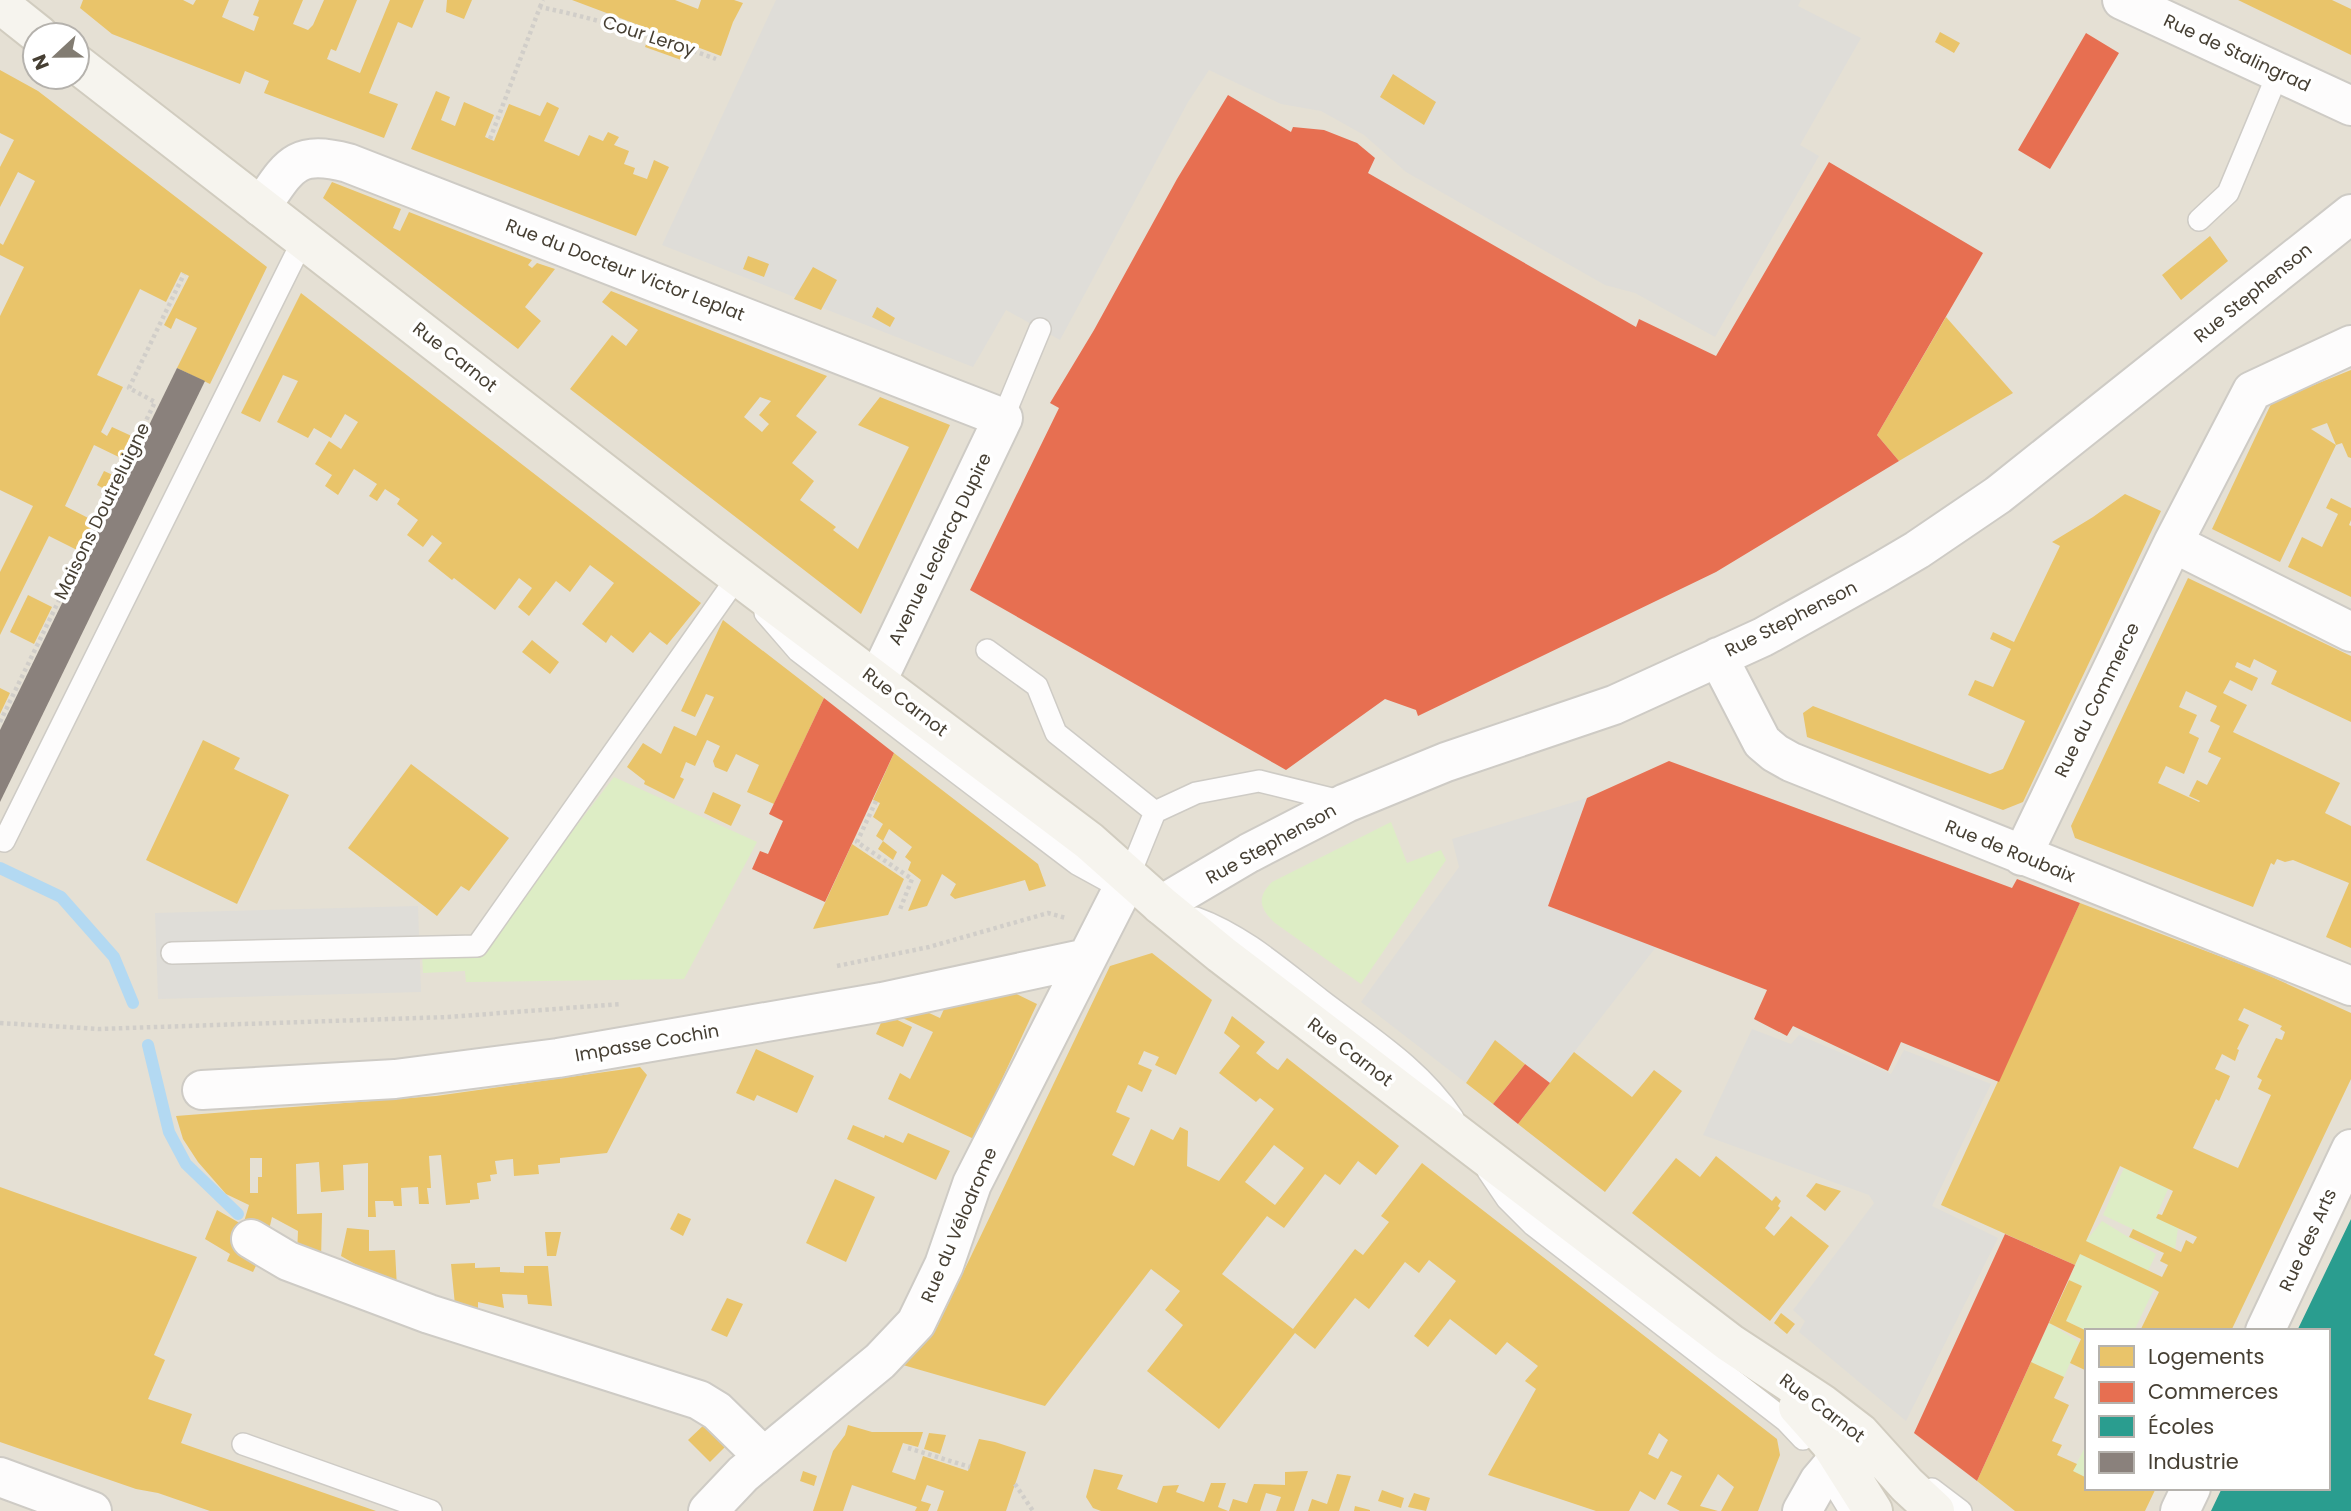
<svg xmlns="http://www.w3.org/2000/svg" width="2351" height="1511" font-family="Poppins,sans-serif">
	<rect width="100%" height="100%" fill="#f0eee8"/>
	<path fill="#e5e0d4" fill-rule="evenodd" d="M0 0H2351V1511H0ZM35 35H77V77H35ZM2087 1331H2328V1488H2087Z"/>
	<path fill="#ddedc5" d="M614 777 757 842 684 979 466 982 465 971 423 973 422 954 479 952Z
		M1391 822 1407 863 1441 850 1446 860 1361 984 1275 923C1260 909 1256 898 1272 882Z
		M2124 1168 2168 1189 2156 1217 2178 1228 2175 1249 2103 1215Z
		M2102 1221 2156 1254 2148 1271 2086 1241Z
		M2080 1254 2154 1289 2134 1331H2087L2066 1321 2082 1286 2069 1280Z
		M2049 1323 2079 1342 2064 1377 2031 1362Z
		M2087 1443V1478L2073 1471Z"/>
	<path fill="#dfddd8" d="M776 0H1801L1798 6 1861 38 1800 145 1819 156 1715 337 1635 293 1605 285 1406 172 1364 135 1321 111 1281 104 1209 70 1188 102 1060 340 1006 310 973 367 662 245Z
		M1587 798 1548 906 1656 947 1550 1083 1495 1040 1466 1083 1361 1002 1459 867 1452 839Z
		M418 906 421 992 158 999 155 913Z
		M1752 1029 1791 1044 1799 1035 1891 1074 1904 1050 1991 1084 1932 1206 1998 1238 1906 1421 1799 1332 1805 1321 1793 1310 1874 1203 1869 1195 1703 1135Z"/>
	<path fill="#e9c46a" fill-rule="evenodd" d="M83 0H183L193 5 196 0H229L222 17 254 31 259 17 253 15 259 0H303L293 24 308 30 313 25 324 0H357L336 51 331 49 327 59 360 73 390 0H424L412 28 398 22 369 93 398 104 384 138 264 93 269 81 245 71 240 84 112 34 80 8Z
		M447 0H472L464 19 446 12Z
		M572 0H675L698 9 701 0H734L743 3 733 22 721 56Z
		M2238 0H2332L2351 9V55Z
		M1940 32 1960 43 1954 53 1935 42Z
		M649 37 688 52 684 61 645 47Z
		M0 70 38 91 267 267 210 384 177 368 197 328 176 318 171 329 164 325 189 276 181 272 166 302 140 289 97 375 123 387 101 432 107 436 112 427 136 438 125 460 94 445 65 506 94 521 87 536 79 551 49 536 0 635V572L33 506 0 490V316L24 267 0 255V243L3 245 35 181 18 172 0 207V167L14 140 0 133Z
		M1393 74 1436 102 1424 125 1380 97Z
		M436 91 450 97 441 120 455 126 464 102 494 115 485 137 494 141 509 104 540 116 547 102 559 108 544 141 579 156 589 135 603 141 608 132 619 137 614 145 629 151 624 164 635 168 633 174 647 179 654 160 669 167 636 236 411 149Z
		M332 182 401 209 393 228 400 231 409 212 532 260 528 265 532 268 537 263 555 269 525 307 541 321 518 349 323 198Z
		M2210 236 2228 261 2181 300 2162 275Z
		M748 256 769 264 764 277 743 269Z
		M813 267 837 280 821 310 794 299Z
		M611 291 827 376 796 416 817 432 792 463 814 481 800 500 836 527 833 530 858 549 909 447 858 425 880 397 950 425 861 614 570 389 612 335 626 346 638 330 602 302ZM760 397 771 401 759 415 769 424 762 432 744 417Z
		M301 293 701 603 667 645 650 632 633 653 611 635 606 643 582 624 614 583 590 565 570 592 556 581 529 616 518 607 532 588 519 578 495 610 454 578 452 580 428 561 442 543 432 535 423 547 407 535 418 520 397 504 400 499 385 489 377 501 369 496 377 484 354 469 338 495 325 486 332 475 315 464 329 441 341 449 358 422 345 414 331 438 314 428 308 438 277 422 298 381 283 375 260 422 241 413Z
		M877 307 895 318 890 327 872 317Z
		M1946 317 2013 393 1899 461 1877 435Z
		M2351 370V458L2348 457 2342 443 2336 445 2280 562 2212 529 2272 402ZM2327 423 2336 445 2311 429Z
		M104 471 115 476 108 491 97 485Z
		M2125 494 2161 511 2023 802 2003 810 1807 737 1803 713 1813 706 1990 774 2003 769 2025 721 1968 695 1975 680 1993 687 2011 649 1990 639 1993 632 2014 642 2060 546 2052 542 2093 517Z
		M2331 498 2351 508V520L2349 525 2351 526V597L2288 567 2302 537 2322 547 2338 514 2326 508Z
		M2188 578 2351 656V722L2271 684 2277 671 2254 659 2250 668 2237 662 2235 667 2258 678 2252 691 2230 680 2223 693 2247 705 2233 732 2340 783 2325 813 2351 826V948L2326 937 2349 883 2293 860 2285 862 2277 859 2274 865 2271 863 2253 907 2075 838 2071 826ZM2186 691 2217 706 2210 721 2220 726 2208 752 2221 758 2207 785 2197 780 2189 796 2200 801 2199 802 2158 783 2166 766 2184 774 2199 738 2189 733 2197 715 2179 707Z
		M28 595 52 607 34 644 10 632Z
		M723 620 824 698 774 804 747 792 759 765 736 754 727 772 715 767 713 761 720 746 707 740 695 766 686 762 680 777 684 779 674 799 644 784 645 781 627 767 643 743 661 754 674 726 696 736 714 697 706 694 695 717 681 711Z
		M532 640 559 662 550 674 522 652Z
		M0 688 10 693 0 714Z
		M203 740 240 758 234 769 289 795 237 904 146 860Z
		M894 753 1038 864 1046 886 1029 891 1025 880 955 899 950 895 956 884 942 874 927 906 908 911 921 880 908 870 911 862 905 857 912 847 889 829 883 841 876 836 883 824 873 817 880 803 873 800Z
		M411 764 509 838 469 891 461 886 437 916 348 848Z
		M713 792 741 805 731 826 704 813Z
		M883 841 897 852 893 860 878 849Z
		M852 844 904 879 888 915 813 929Z
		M2080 903 2261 972 2351 1013V1079L2231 1331H2140L2159 1292 2154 1289 2080 1254 2075 1265 1941 1205ZM2244 1008 2282 1026 2280 1029 2285 1032 2282 1040 2276 1038 2257 1077 2262 1080 2258 1089 2271 1095 2238 1168 2193 1148 2216 1099 2219 1101 2230 1076 2215 1069 2222 1054 2235 1061 2239 1050 2237 1049 2249 1025 2238 1020ZM2120 1166 2173 1191 2162 1215 2158 1214 2156 1218 2197 1237 2193 1244 2186 1240 2181 1252 2133 1229 2129 1237 2164 1253 2160 1261 2168 1265 2162 1277 2086 1241Z
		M1152 953 1212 1000 1176 1075 1155 1065 1159 1057 1144 1051 1138 1064 1152 1070 1142 1092 1128 1085 1122 1098 1116 1112 1130 1118 1112 1155 1134 1166 1151 1129 1173 1140 1180 1127 1188 1131 1187 1166 1219 1181 1274 1109 1260 1098 1256 1102 1219 1073 1240 1046 1224 1033 1232 1016 1265 1042 1256 1053 1272 1066 1278 1070 1287 1058 1399 1146 1376 1175 1358 1161 1340 1185 1325 1174 1284 1228 1267 1216 1222 1274 1293 1329 1355 1249 1363 1255 1389 1222 1381 1216 1422 1163 1777 1439 1780 1455 1758 1511H1721L1734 1487 1718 1474 1700 1506 1718 1511H1680L1667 1504 1682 1476 1671 1471 1655 1500 1640 1491 1629 1511H1596L1488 1475 1536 1389 1525 1381 1538 1366 1507 1342 1496 1355 1450 1319 1428 1347 1414 1336 1456 1281 1429 1260 1419 1273 1405 1262 1369 1309 1355 1298 1315 1349 1295 1333 1219 1429 1147 1371 1183 1325 1165 1310 1180 1291 1151 1269 1045 1406 903 1365 937 1327 1110 966ZM1274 1145 1304 1168 1275 1205 1245 1182ZM1659 1433 1668 1440 1658 1459 1648 1454Z
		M1004 988 1037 1004 974 1139 888 1099 900 1073 910 1079 933 1032 896 1015 916 1007 940 1018 944 1009 939 1007Z
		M885 1014 912 1027 903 1047 876 1034Z
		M1495 1040 1525 1064 1493 1104 1466 1083Z
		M756 1049 814 1076 797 1113 757 1095 754 1101 736 1093Z
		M1574 1052 1632 1097 1654 1070 1682 1091 1605 1192 1518 1124Z
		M640 1067 647 1075 607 1153 560 1158V1163L538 1165 539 1174 514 1176 513 1159 495 1161 497 1174 490 1175 491 1181 477 1183 479 1199 470 1200V1203L446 1205 441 1155 429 1156 431 1188H427L429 1204H419L418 1187 401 1188 402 1206H394L393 1201H375L376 1217H368V1163L343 1165 344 1190 321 1192 319 1162 296 1164 297 1214 322 1213 321 1262 297 1254 298 1231 272 1217 269 1230 243 1225 249 1205 226 1194 198 1162 183 1139 176 1116 436 1096ZM250 1158H262V1177H258V1193H250Z
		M853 1125 884 1138 885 1135 903 1143 908 1133 950 1151 936 1180 847 1139Z
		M1716 1156 1772 1201 1776 1196 1781 1201 1778 1206 1780 1208 1765 1228 1774 1236 1791 1216 1829 1246 1770 1321 1632 1213 1676 1158 1700 1177Z
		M835 1179 875 1197 846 1262 806 1243Z
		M1816 1183 1841 1191 1825 1211 1806 1196Z
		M0 1187 197 1257 154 1355 165 1360 148 1399 192 1414 181 1443 376 1511H210L158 1493 136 1489 0 1442Z
		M217 1210 243 1225 261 1255 253 1272 227 1261 230 1254 205 1239Z
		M678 1213 691 1219 683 1236 670 1229Z
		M347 1228 369 1230V1251L395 1250 397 1288 341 1256Z
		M545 1232H561L556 1256H547Z
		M475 1263V1268L500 1267V1272L524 1273V1266H548L552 1306 528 1304 527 1295 502 1294 504 1308 478 1302V1312L455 1305 451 1264Z
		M2069 1280 2082 1286 2066 1321 2087 1331V1371L2070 1363 2081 1339 2049 1323Z
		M727 1298 743 1304 727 1337 711 1330Z
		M1781 1313 1795 1324 1787 1334 1774 1323Z
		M2031 1362 2064 1377 2054 1398 2069 1405 2052 1441 2062 1445 2057 1455 2077 1464 2073 1471 2087 1478V1488H2156L2145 1511H2015L1977 1481Z
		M706 1423 726 1446 710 1462 688 1440Z
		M848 1425 872 1432H923L918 1447 903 1443 892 1472 915 1480 923 1456 968 1471 979 1439 995 1442 1026 1452 1006 1511H937L944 1491 927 1485 921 1501 931 1504 928 1511H915L917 1507 852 1485 843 1511H813L833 1451 845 1435Z
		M929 1433 946 1435 940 1454 924 1449Z
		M1094 1469 1123 1475 1117 1489 1157 1503 1163 1486 1179 1485 1176 1492 1204 1502 1211 1483H1226L1218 1507 1228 1511H1101L1093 1508 1086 1497Z
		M803 1471 817 1476 814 1486 800 1481Z
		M1308 1471 1294 1511H1276L1281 1497 1266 1493 1260 1511H1229L1233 1499 1247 1503 1254 1484 1285 1485V1472Z
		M1337 1474 1351 1476 1339 1511H1308L1312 1499 1327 1504Z
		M1382 1490 1404 1498 1401 1508 1378 1501Z
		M1414 1493 1430 1498 1426 1511 1408 1507Z
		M1355 1506 1370 1510V1511H1354Z"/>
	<path fill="#e76f51" d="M2086 33 2119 53 2050 169 2018 150Z
		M1228 95 1291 132 1293 127 1324 130 1357 143 1375 158 1368 173 1636 327 1639 319 1716 356 1829 162 1983 253 1877 435 1899 461 1716 572 1418 716 1416 710 1385 699 1286 770 970 590 1059 408 1050 403 1094 330 1177 179Z
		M824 698 894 753 825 902 752 869 760 851 768 854 783 821 769 814Z
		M1669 761 2012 888 2017 879 2080 903 1999 1082 1901 1042 1888 1071 1793 1026 1787 1036 1754 1019 1767 990 1548 906 1587 798Z
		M1525 1064 1550 1083 1518 1124 1493 1104Z
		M2005 1234 2075 1265 1977 1481 1914 1433Z"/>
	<path fill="#2a9d8f" d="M2351 1219V1511H2211L2222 1488H2328V1331H2297Z"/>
	<path fill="#8a817c" d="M177 368 205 381 0 802V730Z"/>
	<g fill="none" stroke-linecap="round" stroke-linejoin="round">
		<path stroke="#b3d9f2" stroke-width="12" d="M0 868 61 897 114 957 133 1003
			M148 1045 169 1132 186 1164 238 1214"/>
		<defs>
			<path id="service" d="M2199 220 2228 193 2279 71
				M1003 418 1040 329
				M765 613 798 651 915 741 1077 864 1130 893
				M987 650 1037 686 1056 733 1155 812 1129 876
				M1155 812 1196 793 1259 781 1344 802
				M4 841 303 240
				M1196 918C1243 935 1282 970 1321 1000 1368 1036 1420 1068 1453 1118
				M172 953 477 946 738 576 744 584
				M1488 1171 1507 1199 1533 1225 1786 1421 1803 1439
				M243 1444 431 1511
				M1822 1465 1850 1511
				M1932 1489 1961 1511"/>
			<path id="minor" d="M2122 0 2351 106
				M261 207C289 166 295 149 348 163L1003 418 877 681
				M2173 543 2351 632
				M1718 657 1762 742 1775 753 1791 762 2351 986
				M2022 856 2173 543 2252 391 2351 345
				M1161 905 1249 853 1346 803 1446 762 1614 705 1763 637 1878 573 1917 550 1998 495 2351 214
				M202 1090 395 1079 558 1058 882 1002 1087 958
				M251 1239 288 1261 429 1314 699 1400 717 1411 764 1457
				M2265 1331 2351 1149
				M0 1477 92 1511
				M708 1511 743 1474 880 1361 916 1323 944 1265 972 1184 1129 876
				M1802 1511 1819 1481 1859 1434
				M2180 1511 2191 1488"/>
			<path id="secondary" d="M0 4 39 35
				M77 64 711 556 1089 841 1161 905 1221 954 1730 1343 1821 1403 1860 1433 1907 1485 1935 1511
				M1798 1407 1830 1443 1873 1511"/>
		</defs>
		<use href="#service" stroke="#cecbc5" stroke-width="24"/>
		<use href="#minor" stroke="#cecbc5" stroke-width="42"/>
		<use href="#secondary" stroke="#d1ccbf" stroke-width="42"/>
		<path stroke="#d1cec9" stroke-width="4.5" stroke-dasharray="3.5 3.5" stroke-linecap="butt" d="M540 7 543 0
			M490 139 540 7C603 20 655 37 716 59
			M0 722 155 402 129 388 184 274
			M876 801 857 842 912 879 899 912
			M837 966 929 947 1048 913 1066 918
			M0 1023 99 1029 448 1017 621 1004
			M908 1448 970 1467
			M1015 1484 1033 1511"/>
		<use href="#service" stroke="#fdfcfc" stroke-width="21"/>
		<use href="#minor" stroke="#fdfcfc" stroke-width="38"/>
		<use href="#secondary" stroke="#f6f4ee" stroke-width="38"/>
	</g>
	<g text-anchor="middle" stroke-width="7" stroke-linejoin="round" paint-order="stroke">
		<g font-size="18" fill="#463f33" stroke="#fff">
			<text transform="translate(649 36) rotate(18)" y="6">Cour Leroy</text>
			<text transform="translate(2237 53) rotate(25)" y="6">Rue de Stalingrad</text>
			<text transform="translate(625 270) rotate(21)" y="6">Rue du Docteur Victor Leplat</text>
			<text transform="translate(2253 293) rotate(-39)" y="6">Rue Stephenson</text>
			<text transform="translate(455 357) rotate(38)" y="6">Rue Carnot</text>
			<text transform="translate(102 511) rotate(-64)" y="6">Maisons Doutreluigne</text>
			<text transform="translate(940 549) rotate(-64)" y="6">Avenue Leclercq Dupire</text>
			<text transform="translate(1791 619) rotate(-27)" y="6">Rue Stephenson</text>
			<text transform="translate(2097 700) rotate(-64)" y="6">Rue du Commerce</text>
			<text transform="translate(905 702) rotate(37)" y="6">Rue Carnot</text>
			<text transform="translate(1271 844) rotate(-29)" y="6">Rue Stephenson</text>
			<text transform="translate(2010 851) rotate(22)" y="6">Rue de Roubaix</text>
			<text transform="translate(647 1043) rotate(-10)" y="6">Impasse Cochin</text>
			<text transform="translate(1350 1052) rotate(37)" y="6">Rue Carnot</text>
			<text transform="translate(959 1225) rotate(-67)" y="6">Rue du Vélodrome</text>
			<text transform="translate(2308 1240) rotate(-65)" y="6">Rue des Arts</text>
			<text transform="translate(1822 1408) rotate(37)" y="6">Rue Carnot</text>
		</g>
	</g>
	<rect x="2085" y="1329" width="245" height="161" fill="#ffffff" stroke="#b5b2ad" stroke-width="2"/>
	<rect x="2099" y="1346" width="35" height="21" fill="#e9c46a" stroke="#b5b2ad" stroke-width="2"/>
	<text x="2148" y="1364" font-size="21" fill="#463f33">Logements</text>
	<rect x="2099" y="1382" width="35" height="21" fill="#e76f51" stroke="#b5b2ad" stroke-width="2"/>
	<text x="2148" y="1399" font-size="21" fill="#463f33">Commerces</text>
	<rect x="2099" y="1416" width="35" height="21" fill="#2a9d8f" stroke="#b5b2ad" stroke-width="2"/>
	<text x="2148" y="1434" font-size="21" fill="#463f33">Écoles</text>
	<rect x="2099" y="1452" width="35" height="21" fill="#8a817c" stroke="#b5b2ad" stroke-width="2"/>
	<text x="2148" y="1469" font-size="21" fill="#463f33">Industrie</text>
	<g transform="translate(56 56) rotate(248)"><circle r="33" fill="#ffffff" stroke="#b5b2ad" stroke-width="2"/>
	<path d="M0-5L12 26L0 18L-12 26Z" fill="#827c72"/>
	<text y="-10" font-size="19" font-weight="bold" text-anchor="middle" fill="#463f33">N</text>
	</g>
</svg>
